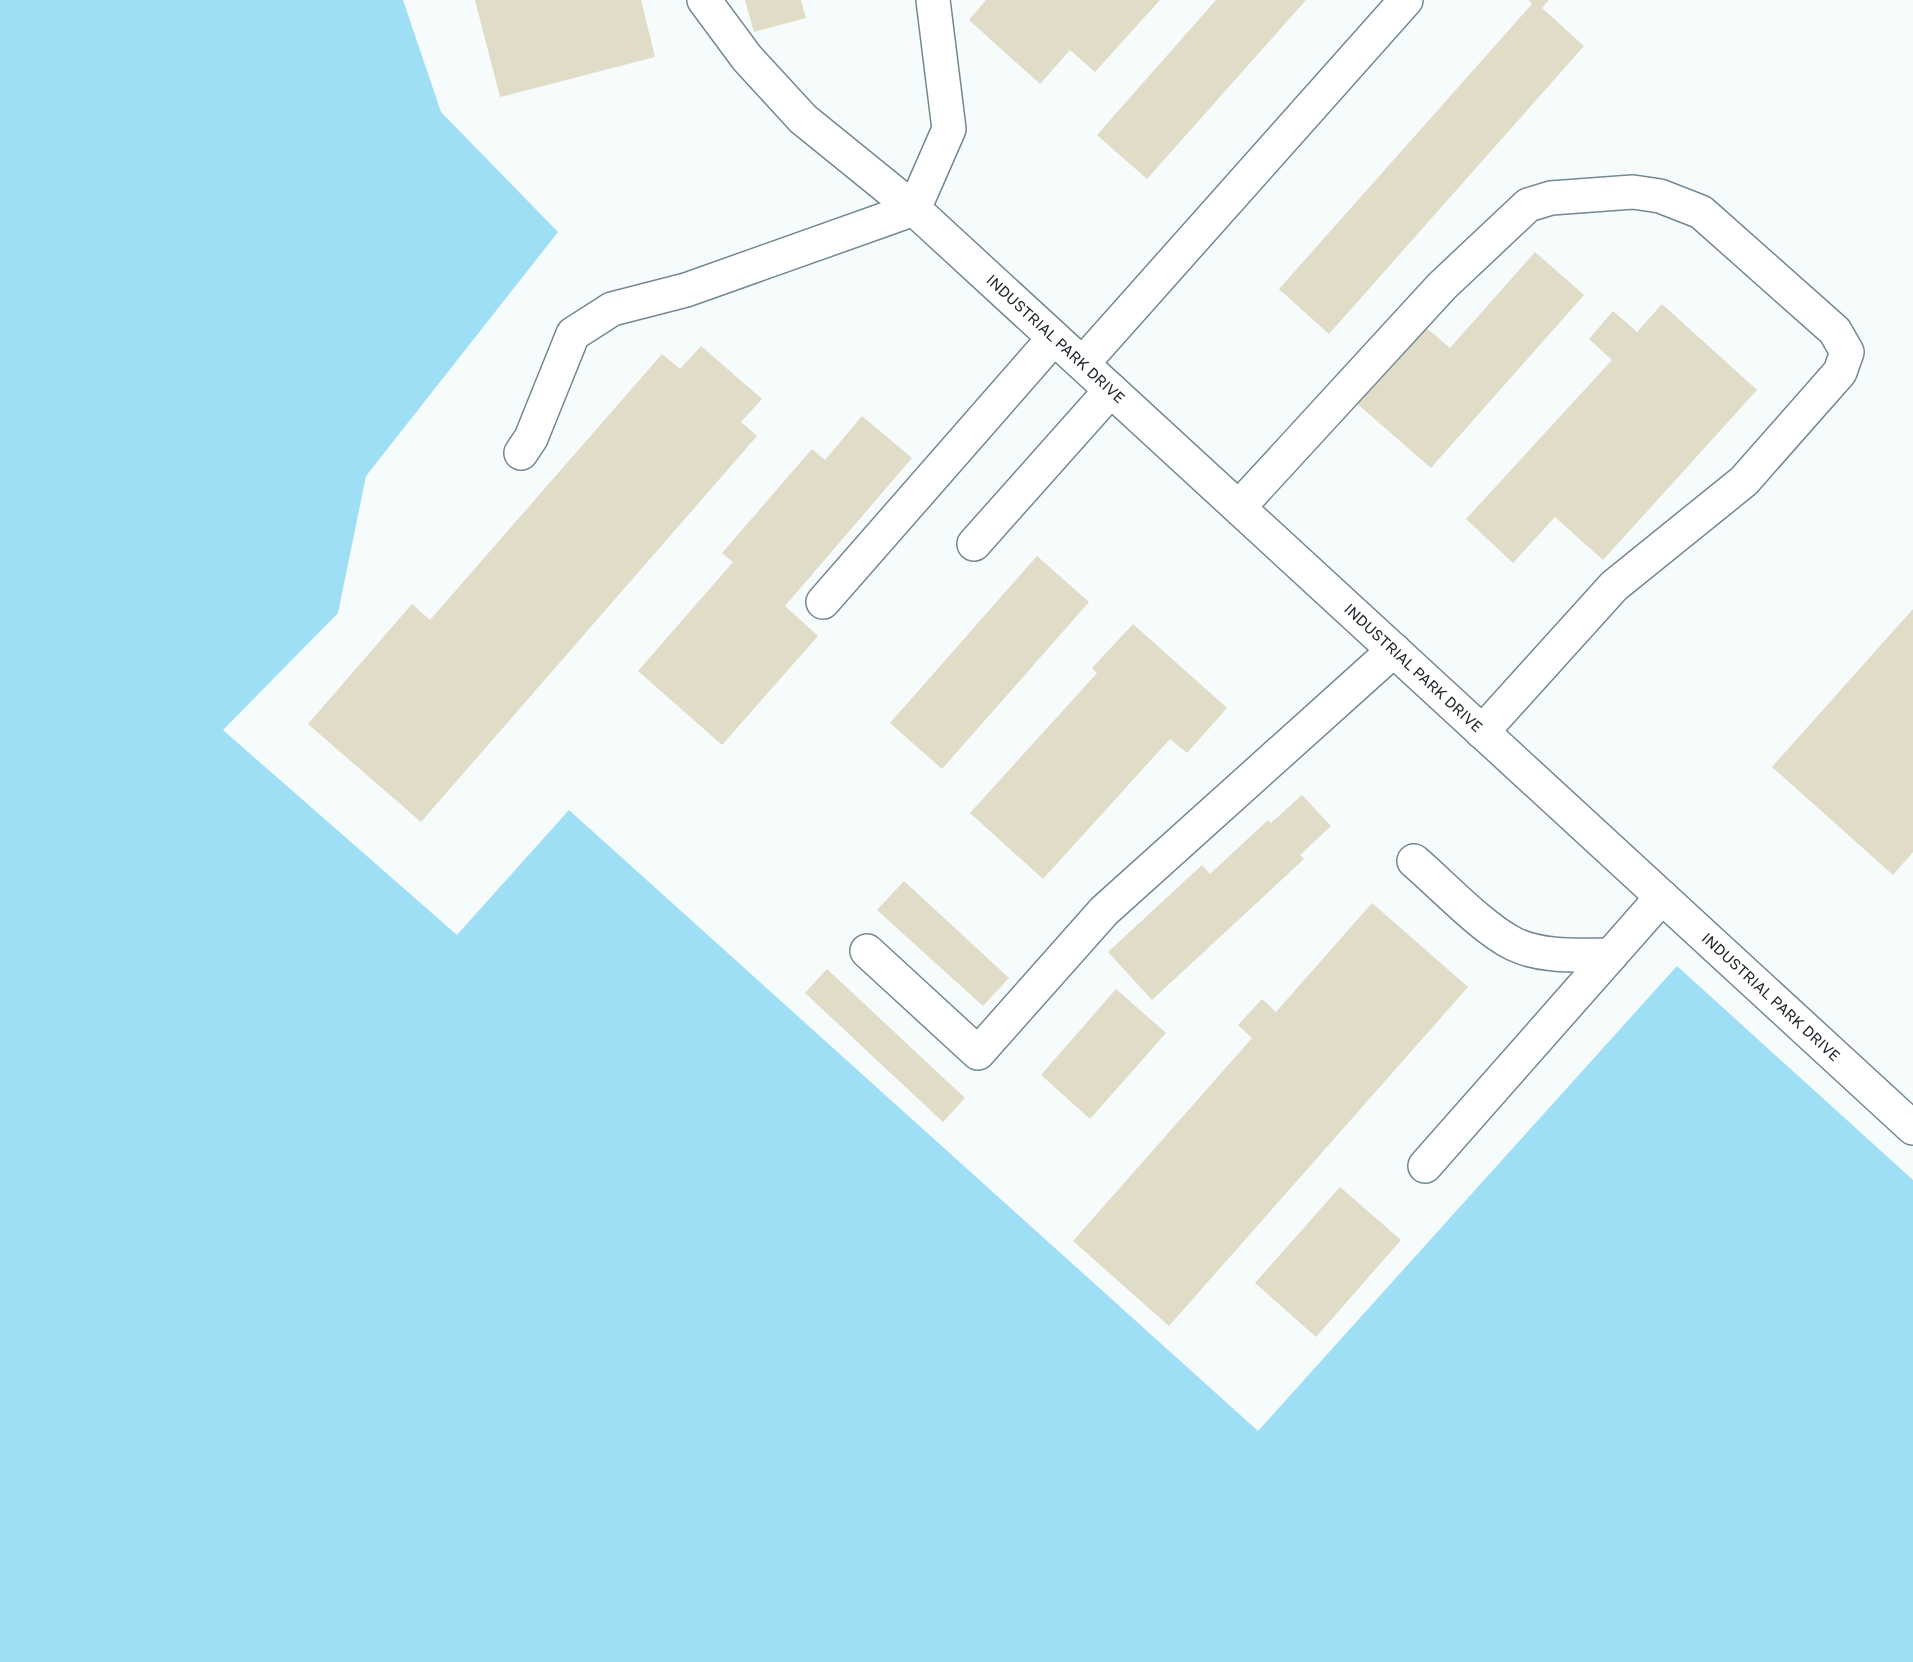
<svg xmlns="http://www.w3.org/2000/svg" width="1913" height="1662" font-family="'Golos Text',sans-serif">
	<rect width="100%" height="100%" fill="#f6fbfc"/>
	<path fill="#9fdff6" d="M0 0H403L441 112 558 232 366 476 338 613 223 730 457 935 569 810 1258 1431 1677 966 1913 1180V1662H0Z"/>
	<path fill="#e0dcc7" d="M475 0H641L655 57 500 97Z
		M745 0H801L806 18 754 32Z
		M986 0H1160L1095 72 1070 50 1040 84 969 20Z
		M1216 0H1306L1147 179 1097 135Z
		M1528 0H1549L1542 8 1584 46 1329 334 1279 289 1532 4Z
		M1535 252 1584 295 1431 468 1354 401 1422 324 1450 348Z
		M1662 304 1757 390 1603 560 1555 517 1513 563 1466 519 1612 360 1589 339 1613 311 1637 332Z
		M701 346 762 399 741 422 757 436 421 822 308 724 412 604 430 620 662 354 680 369Z
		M862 416 912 458 785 606 818 636 722 745 638 671 733 562 722 553 812 449 825 460Z
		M1037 556 1089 602 942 769 890 723Z
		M1913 609V852L1893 875 1772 767Z
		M1133 624 1227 708 1187 753 1170 739 1043 879 970 813 1097 673 1092 668Z
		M1302 795 1331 826 1300 855 1304 859 1152 1000 1108 952 1202 865 1210 874 1268 820 1271 823Z
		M904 881 1009 978 983 1006 877 910Z
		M1372 903 1468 987 1169 1326 1073 1241 1252 1038 1238 1025 1262 999 1276 1012Z
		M827 969 965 1098 943 1122 805 993Z
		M1116 989 1166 1033 1090 1119 1041 1075Z
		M1340 1187 1401 1240 1316 1337 1255 1283Z"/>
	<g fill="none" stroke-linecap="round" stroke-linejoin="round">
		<defs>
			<g id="minor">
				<path id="s1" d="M704 0 747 58 803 119 914 209 1913 1128"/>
				<path d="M1083 363 1406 0"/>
				<path d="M521 453 531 438 573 334 612 309 686 290 914 209 949 129 933 0"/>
				<path d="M1239 507 1442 286 1528 205 1551 198 1633 192 1660 196 1701 212 1835 331 1847 352 1840 372 1744 481 1614 586 1482 732"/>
				<path d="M974 544 1111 390"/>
				<path d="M823 602 1054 338"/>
				<path d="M1414 861C1442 885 1482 928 1514 944 1543 958 1580 955 1611 955"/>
				<path d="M867 951 978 1053 1104 911 1394 650"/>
				<path d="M1425 1166 1662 897"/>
			</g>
		</defs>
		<use href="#minor" stroke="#738992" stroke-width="36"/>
		<use href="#minor" stroke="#fff" stroke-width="33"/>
	</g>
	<g text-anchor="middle" stroke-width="6" stroke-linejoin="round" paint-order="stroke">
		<g font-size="15" fill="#1d262a" stroke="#f6fbfc">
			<text dy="5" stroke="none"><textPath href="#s1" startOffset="490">INDUSTRIAL PARK DRIVE</textPath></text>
			<text dy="5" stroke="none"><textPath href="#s1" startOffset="976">INDUSTRIAL PARK DRIVE</textPath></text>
			<text dy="5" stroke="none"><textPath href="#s1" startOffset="1462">INDUSTRIAL PARK DRIVE</textPath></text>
		</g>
	</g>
</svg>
